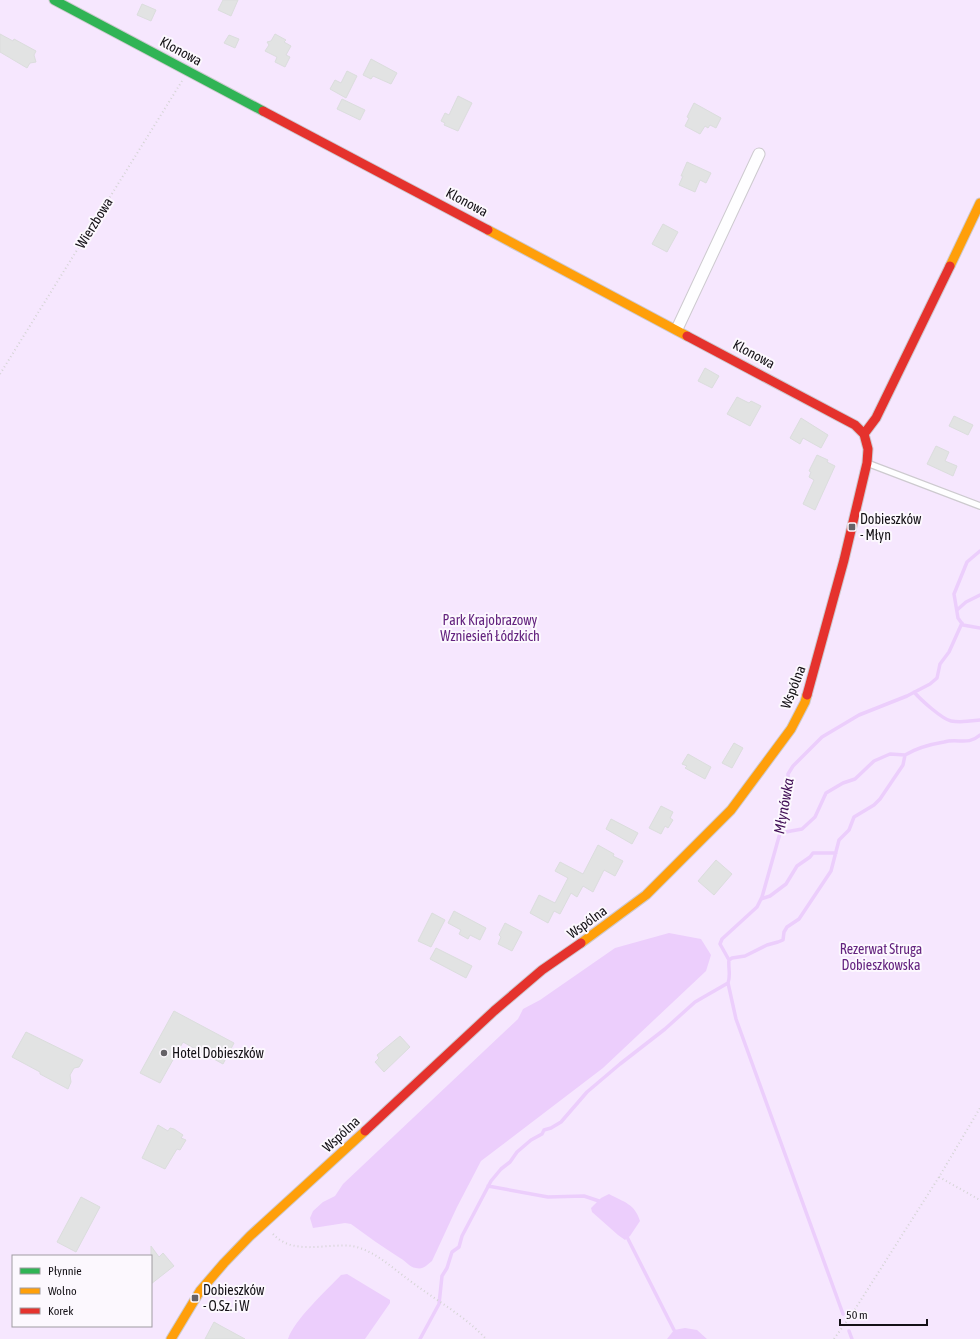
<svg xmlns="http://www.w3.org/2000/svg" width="980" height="1339" font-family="'Asap Condensed',sans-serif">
	<rect width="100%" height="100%" fill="#fbf9fd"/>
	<path fill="#f6e7fe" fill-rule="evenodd" d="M0 0H980V1339H0ZM13 1256H151V1326H13Z"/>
	<path fill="#eccefc" d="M669 933 701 939 711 955 706 971 603 1068 481 1161 457 1207 432 1261C427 1265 423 1270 416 1268 409 1267 406 1261 400 1258 383 1247 367 1236 351 1224L345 1223 313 1228 310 1218 313 1211 323 1202 335 1196 343 1184 518 1019 523 1009 540 1000 615 948Z
		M609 1194C624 1202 635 1204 640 1221L630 1236 625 1240 618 1235 592 1212 591 1208 601 1198Z
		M347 1274 390 1300V1303L365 1339H288C294 1320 326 1291 341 1275Z
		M685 1328 697 1330 707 1339H667L674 1330Z"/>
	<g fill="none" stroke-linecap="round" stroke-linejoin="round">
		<path stroke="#eccefc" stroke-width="3.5" d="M980 551 967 562 954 594 958 618 963 625 980 628
			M957 610 966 602 980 595
			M914 692C921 700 942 719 951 721 961 723 971 721 980 720
			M780 833 802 829 815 817 826 793 843 783 855 779 874 761 890 754 905 755
			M761 899 770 896 786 884 797 866 810 857 813 853H836
			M729 960 720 944 722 939 757 907 762 897 782 826 789 796 788 774 793 766 822 737 859 715 907 696 930 684 937 678 940 664 949 652 962 623
			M728 983 736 1019 843 1314
			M488 1186 548 1197 584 1196 599 1201 601 1203
			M626 1235 674 1330
			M849 1331 852 1339
			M420 1339 439 1304 442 1276 447 1268 452 1252 459 1247 462 1236 491 1181 501 1169 510 1162 517 1152 531 1140 542 1134 544 1130 551 1128 561 1122 587 1092 620 1064 665 1029 695 1002 728 983C731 975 728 968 729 960L732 958 745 956 767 945 778 942 783 940 784 932 787 927 799 919 831 871 839 840 849 830 854 817 874 805 880 799 903 765 905 755C915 749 932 744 944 742 958 738 968 746 980 735"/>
	</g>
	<path fill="#e2e3e3" stroke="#dbdddd" d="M223 0H238L231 16 218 10Z
		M142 4 156 10 151 21 137 15Z
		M0 34 13 41 14 39 36 51 34 55 36 62 30 63 27 68 0 52Z
		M275 34 286 40 284 42 291 46 286 55 290 57 285 67 275 62 277 57 265 51 269 45 267 42 271 41Z
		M229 35 239 39 235 48 224 43Z
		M371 59 397 73 391 84 373 76 371 79 363 75Z
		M347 71 357 76 346 98 330 89 335 80 341 83Z
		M458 96 472 103 458 131 444 125 445 123 441 121 445 113 449 115Z
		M342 99 365 110 360 120 337 109Z
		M694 103 721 118 716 128 710 125 708 128 705 126 700 134 685 126 689 118 687 117Z
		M687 162 711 173 706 183 700 180 695 192 679 185 683 176H681Z
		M663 224 678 232 667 252 652 244Z
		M705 368 719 376 712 388 698 381Z
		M737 397 749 403 751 401 761 406 750 426 727 414Z
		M954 416 973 425 968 435 949 426Z
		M801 418 828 435 821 448 803 438 800 444 790 438Z
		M936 446 949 452 945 461 957 466 953 476 927 464Z
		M817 455 828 460 827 462 835 466 815 510 803 504 814 480 809 477 811 472 809 471Z
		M734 743 743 748 732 768 722 763Z
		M688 754 711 767 705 779 685 768 687 766 682 764Z
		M661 806 673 812 670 818 673 820 668 828 665 826 661 834 649 828Z
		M611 819 638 833 632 844 606 829Z
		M598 845 614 854 613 856 623 861 615 876 604 870 593 892 583 886 577 897 571 893 560 914 554 911 548 923 530 913 539 895 555 903 568 878 555 871 560 862 583 874Z
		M716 860 732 874 714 895 698 881Z
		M454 911 486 928 480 940 470 935 468 939 459 934 461 930 448 923Z
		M432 913 445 920 431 947 418 941Z
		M505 923 522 932 512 951 498 944 501 937 499 935Z
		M436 948 472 966 466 978 430 959Z
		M174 1011 234 1043 223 1064 183 1042 160 1083 140 1073Z
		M26 1032 83 1060 79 1067 74 1068 70 1075 71 1082 68 1089 40 1074V1072L12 1057Z
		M400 1036 410 1047 384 1072 375 1062 379 1058 377 1055Z
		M158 1125 168 1131 170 1128 174 1129 183 1135 181 1138 186 1140 180 1150 177 1149 165 1169 142 1158Z
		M81 1197 100 1207 76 1252 57 1242Z
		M151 1246 159 1257 163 1253 174 1266 151 1284Z
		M214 1322 221 1326 245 1339H205Z"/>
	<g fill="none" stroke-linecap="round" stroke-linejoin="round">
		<defs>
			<path id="lane" d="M867 463 980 506"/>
			<path id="street" d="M677 329 759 154"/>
			<path id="fast" d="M54 0 263 111"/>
			<path id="slow" d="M488 230 687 336
				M950 266 980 203
				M581 943 646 895 731 810 791 729 805 702 807 695
				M171 1339 200 1291 224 1263 250 1236 365 1131"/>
			<path id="jam" d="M263 111 488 230
				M687 336 855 425 864 434
				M864 434 876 418 950 266
				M807 695 844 560 867 463 868 449 864 434
				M365 1131 494 1011 542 970 581 943"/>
		</defs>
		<use href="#lane" stroke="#cdcacf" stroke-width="8"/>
		<use href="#street" stroke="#cdcacf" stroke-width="13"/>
		<use href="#fast" stroke="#cdcacf" stroke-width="11"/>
		<use href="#slow" stroke="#cdcacf" stroke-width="11"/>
		<use href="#jam" stroke="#cdcacf" stroke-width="11"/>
		<path stroke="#d5d4d5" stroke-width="2" stroke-dasharray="1 3" stroke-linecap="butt" d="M0 374 182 81
			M939 1177 980 1200
			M273 1234C293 1256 326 1243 352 1246 374 1250 391 1267 409 1280 435 1300 464 1315 486 1339
			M834 1339 852 1314 939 1177 980 1108"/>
		<use href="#lane" stroke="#fefeff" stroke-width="5.5"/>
		<use href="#street" stroke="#fefeff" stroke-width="11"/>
		<use href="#fast" stroke="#30b455" stroke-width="9"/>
		<use href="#slow" stroke="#ff9f0a" stroke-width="9"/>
		<use href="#jam" stroke="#e5322d" stroke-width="9"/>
	</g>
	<g fill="#656267" stroke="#fcf8fe" stroke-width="1.5">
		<rect x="848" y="523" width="8" height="8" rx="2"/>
		<circle cx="164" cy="1053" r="4"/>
		<rect x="191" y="1294" width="8" height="8" rx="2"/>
	</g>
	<g text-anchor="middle" stroke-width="4" stroke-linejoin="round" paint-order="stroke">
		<g font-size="14" fill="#141116" stroke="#fcf8fe">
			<text transform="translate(181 51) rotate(28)" y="5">Klonowa</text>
			<text transform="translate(467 202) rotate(28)" y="5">Klonowa</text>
			<text transform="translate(94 223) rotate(-58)" y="5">Wierzbowa</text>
			<text transform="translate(754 354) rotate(28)" y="5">Klonowa</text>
			<text transform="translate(793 687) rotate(-69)" y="5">Wspólna</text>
			<text transform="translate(587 922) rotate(-36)" y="5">Wspólna</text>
			<text transform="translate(341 1134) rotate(-43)" y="5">Wspólna</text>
		</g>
		<g font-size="14" fill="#141116" stroke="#fcf8fe" text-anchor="start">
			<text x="860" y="524">Dobieszków<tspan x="860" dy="16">- Młyn</tspan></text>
			<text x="172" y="1058">Hotel Dobieszków</text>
			<text x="203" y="1295">Dobieszków<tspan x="203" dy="16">- O.Sz. i W</tspan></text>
		</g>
		<g font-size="14" fill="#64237f" stroke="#fcf8fe">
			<text x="490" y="625">Park Krajobrazowy<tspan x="490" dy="16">Wzniesień Łódzkich</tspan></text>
			<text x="881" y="954">Rezerwat Struga<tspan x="881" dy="16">Dobieszkowska</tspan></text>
		</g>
		<g font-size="15" font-style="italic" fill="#400e55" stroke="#fcf8fe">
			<text transform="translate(784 806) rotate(-80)" y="5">Młynówka</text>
		</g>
	</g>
	<rect x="12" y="1255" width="140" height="72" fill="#fcf8fe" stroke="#9f9ca1"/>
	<rect x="20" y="1268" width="20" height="6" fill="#30b455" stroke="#9f9ca1"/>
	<text x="48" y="1275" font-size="12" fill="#141116">Płynnie</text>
	<rect x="20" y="1288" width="20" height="6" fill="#ff9f0a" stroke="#9f9ca1"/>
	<text x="48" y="1295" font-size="12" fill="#141116">Wolno</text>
	<rect x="20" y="1308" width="20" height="6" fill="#e5322d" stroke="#9f9ca1"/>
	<text x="48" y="1315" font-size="12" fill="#141116">Korek</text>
	<path d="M840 1319v6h87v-6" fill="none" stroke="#141116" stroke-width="2"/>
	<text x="846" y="1319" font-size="12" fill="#141116" stroke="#fcf8fe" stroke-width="3" paint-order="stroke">50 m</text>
</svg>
